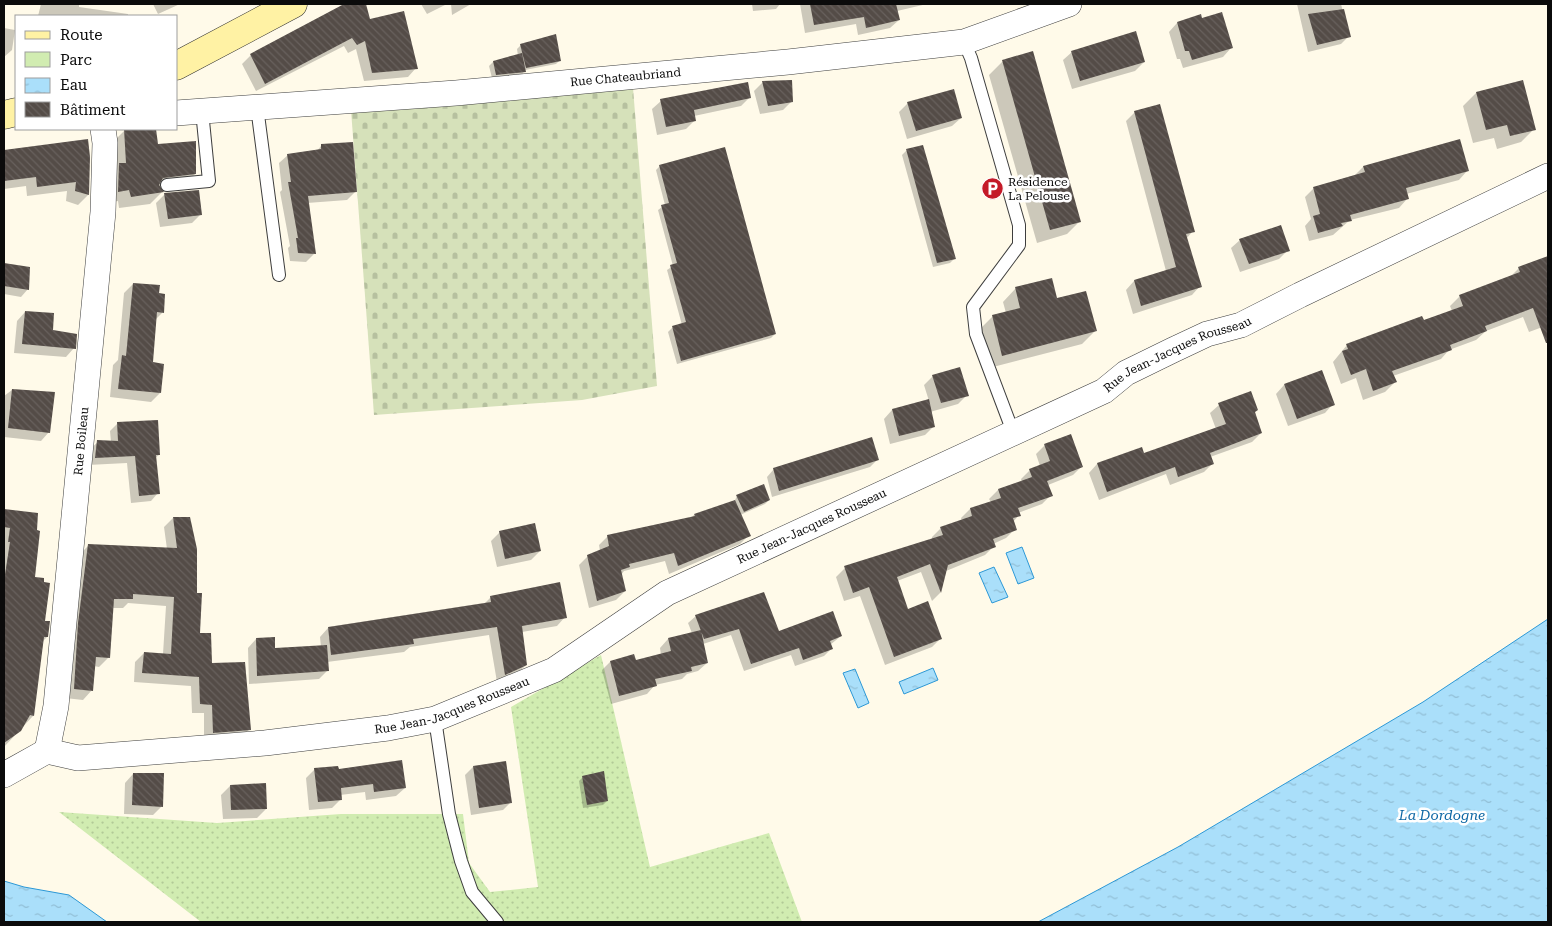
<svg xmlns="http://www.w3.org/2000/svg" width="1552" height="926" font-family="'Roboto Serif',serif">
	<defs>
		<pattern id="green-dots" width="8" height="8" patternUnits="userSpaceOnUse" patternTransform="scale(1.25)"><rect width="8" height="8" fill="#d1ecb1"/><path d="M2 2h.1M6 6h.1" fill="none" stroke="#b2c997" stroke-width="1.8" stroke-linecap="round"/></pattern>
		<pattern id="cemetery-stones" width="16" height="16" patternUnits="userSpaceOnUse" patternTransform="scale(1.25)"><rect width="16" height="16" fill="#d6e1ba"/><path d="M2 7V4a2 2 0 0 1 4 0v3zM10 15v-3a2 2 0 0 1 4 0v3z" fill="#b6c09f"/></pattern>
		<pattern id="water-ripples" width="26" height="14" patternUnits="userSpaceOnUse" patternTransform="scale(1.25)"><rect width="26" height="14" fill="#aadffa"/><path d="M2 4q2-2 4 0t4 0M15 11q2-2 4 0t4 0" fill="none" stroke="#91bed5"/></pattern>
		<pattern id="building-back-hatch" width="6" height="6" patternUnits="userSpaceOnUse" patternTransform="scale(1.25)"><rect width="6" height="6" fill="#544c47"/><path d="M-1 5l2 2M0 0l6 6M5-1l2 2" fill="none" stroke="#68615d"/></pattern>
	</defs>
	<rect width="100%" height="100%" fill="#fffae9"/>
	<path fill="url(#green-dots)" d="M601 655 650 867 769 833 802 922H201L59 812 217 823 341 814H463L469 863 490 892 538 887 511 707Z"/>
	<path fill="url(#cemetery-stones)" d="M633 88 657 386 582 400 374 415 351 110Z"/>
	<path fill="url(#water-ripples)" stroke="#2c98d6" d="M1022 547 1034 578 1018 584 1006 553Z
		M994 567 1008 597 992 603 979 573Z
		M1548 619V922H1038L1178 847 1423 702Z
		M933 668 938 680 904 694 899 682Z
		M855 669 869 703 858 708 843 673Z
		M4 881 24 887 69 895 107 922H4Z"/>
	<path fill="#0003" d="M41 4H79V7L128 14V16H38Z
		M153 4H180L158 14Z
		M347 4H365L369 21 416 68 408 77 364 81 356 49 348 53 344 46 256 91 242 64 251 55Z
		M421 4H447L427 14Z
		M451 4H471L452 15Z
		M752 4H780L776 9 753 11Z
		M800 4 846 5 927 4 897 11 899 20 890 28 858 35 856 24 805 33Z
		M1297 4H1341L1349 36 1341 44 1308 52Z
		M1202 19 1231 48 1223 57 1183 68 1180 59H1177L1169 32 1177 23Z
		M4 28 15 30 12 50 4 57Z
		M521 45 560 60 556 64 525 70 521 76 492 78 489 66 493 62 518 56 517 49Z
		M1072 52 1144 62 1135 71 1072 89 1063 60Z
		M1032 53 1080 221 1067 234 1037 243 989 75 1002 62Z
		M791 81 792 101 783 110 760 114 754 91 762 83Z
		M1476 93 1534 129 1521 142 1497 149 1494 138 1473 143 1463 106Z
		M750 97 741 106 694 116 695 120 686 129 657 135 652 109 661 101Z
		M908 103 961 118 952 126 907 139 899 112Z
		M1135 112 1193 231 1186 239 1200 286 1192 295 1133 314 1126 290 1134 281 1166 271 1126 121Z
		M154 129 157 145 195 174 183 186 160 188 162 192 150 204 119 208 118 201 107 203 113 142 125 130Z
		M87 140 89 157 88 195 78 205 66 201 67 191 27 196 26 186 4 189V151Z
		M321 146 356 191 347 200 307 203 314 254 306 262 290 261 288 248 290 246 280 192 282 190 279 163 288 155 317 151Z
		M922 147 954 259 950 263 933 267 902 155 906 151Z
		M660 166 775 334 771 338 677 364 668 332 672 328 682 325 667 270 673 266 658 210 665 205 656 170Z
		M1363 167 1467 171 1459 180 1406 194 1407 199 1399 208 1350 220 1333 235 1309 241 1305 226 1311 219 1305 197 1314 188 1355 175Z
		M165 194 201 214 192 223 160 227 156 203Z
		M1240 240 1288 250 1279 259 1240 272 1231 248Z
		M1548 257V325L1529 332 1523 317 1486 331 1476 340 1449 350 1441 359 1393 376 1395 382 1385 392 1363 400 1356 378 1341 384 1333 362 1347 345 1452 311 1450 306 1460 296 1509 278 1519 268Z
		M4 264 29 268 28 289 21 297 4 294Z
		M133 284 158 294 163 312 156 319 152 364 160 393 151 402 110 397 113 365 118 360 124 293Z
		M1016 288 1057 299 1095 331 1082 344 989 368 980 329 993 316 1006 313 1003 302Z
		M25 312 52 331 74 348 66 357 14 353 17 321Z
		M933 376 967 395 958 404 930 412 934 426 925 435 890 444 884 419 892 410 929 401 924 385Z
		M1284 385 1333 404 1325 413 1288 426 1276 394Z
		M12 390 49 432 41 441 4 437V396Z
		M1219 405 1254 413 1261 433 1252 442 1210 457 1213 463 1204 472 1170 485 1166 474 1099 500 1089 473 1097 464 1143 455 1216 429 1210 413Z
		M118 423 159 455 155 458 158 493 151 501 131 503 127 463 88 465 90 449 98 442H111L110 431Z
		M871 438 877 460 870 467 772 497 767 477 774 469Z
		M1045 445 1082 466 1073 475 1048 485 1051 495 1042 504 1018 513 1019 515 1013 522 1015 529 1006 538 993 544 994 546 985 555 946 571 940 593 932 601 921 572 897 581 907 610 941 638 932 647 885 665 860 596 844 601 836 577 845 568 932 540V537L941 528 962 521 961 518 970 509 991 502 989 499 998 490 1022 482 1021 479 1030 470 1040 466 1036 454Z
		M737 496 769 500 765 504 740 515 749 535 740 544 669 574 665 561 624 571 621 575 625 591 616 600 589 608 579 565 588 556 600 551 599 545 608 536 691 518 694 515 734 502Z
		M4 510 37 514 33 578 43 583 44 622 47 637 42 642 33 716 4 747Z
		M173 518 196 594 199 634 211 664 250 729 240 738 204 741V713H192L191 686 134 682 135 662 144 653 163 654 166 606 128 603 123 608H112L108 658 99 667 94 666 92 690 83 700 65 698 79 555 88 546 167 549 164 527Z
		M500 532 540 551 531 560 497 567 491 541Z
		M491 597 565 617 557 626 522 632 526 665 517 674 497 682 489 635 410 647 404 652 327 662 328 670 319 679 249 684 248 648 256 639 274 650 321 647 320 637 328 628 484 604Z
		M696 616 778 632 841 636 830 645 831 649 824 656 795 666 791 655 744 671 731 635 703 644 707 663 698 671 687 674 682 679 655 685 647 694 611 704 602 670 610 662H636L661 655 660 648 668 639 692 633 688 623Z
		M473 767 511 802 503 810 471 815 465 775Z
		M315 769 338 771 405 788 396 796 366 800 365 792 340 795 341 799 332 808 309 810 306 778Z
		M133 774 162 806 153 815 124 814 125 783Z
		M583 777 607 801 603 805 583 808 579 781Z
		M230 786 266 809 257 818 223 819 221 795Z"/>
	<path fill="url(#building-back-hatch)" d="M344 4H366L370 19 404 11 418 69 372 73 365 41 357 45 352 38 265 84 250 54Z
		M810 4H896L900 20 866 28 864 17 814 25Z
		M1344 9 1351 37 1317 45 1308 14Z
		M1222 12 1233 48 1192 60 1189 51H1185L1177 22 1201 14 1202 18Z
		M1136 31 1145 62 1080 81 1071 51Z
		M556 34 561 61 526 68 520 44Z
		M1033 51 1081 222 1050 230 1002 60Z
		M522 53 526 72 496 75 493 61Z
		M792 80 793 102 768 106 762 81Z
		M1523 80 1536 130 1510 136 1507 125 1486 130 1476 92Z
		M748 82 751 98 694 110 696 121 666 127 660 99Z
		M954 89 962 118 916 131 907 102Z
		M1160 104 1195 232 1186 234 1202 287 1141 306 1134 280 1176 267 1134 111Z
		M124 129H156L158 144 196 141V174L163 178 159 185 164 192 131 197 129 190 118 192 119 163H126Z
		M88 139 90 157 89 195 75 191 76 182 37 187 36 177 4 181V150Z
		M1460 139 1469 171 1406 188 1409 199 1350 215 1352 221 1341 223 1343 226 1318 233 1313 216 1320 214 1313 187 1365 172 1363 166Z
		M353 142 357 192 308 196 316 254 298 253 296 238H298L288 182H291L287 154 321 149V144Z
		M923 145 956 259 937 263 906 149Z
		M725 147 776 334 681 361 672 326 686 322 670 265 677 263 661 205 669 203 659 165Z
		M199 190 202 215 168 219 164 193Z
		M1281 225 1290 251 1249 264 1239 239Z
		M1548 256V343H1546L1533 308 1485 326 1487 331 1450 345 1452 350 1392 371 1397 382 1373 391 1366 369 1351 375 1342 351 1348 349 1346 344 1422 316 1424 320 1463 306 1459 295 1520 272 1518 267Z
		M4 263 30 267 29 290 4 286Z
		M1052 278 1057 298 1086 291 1097 331 1002 356 992 315 1020 308 1015 287Z
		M133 283 160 285 159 293 165 294 164 313 157 312 153 362 164 364 161 393 118 389 122 355 126 356Z
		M25 311 54 313 53 330 77 334 76 349 22 344Z
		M960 367 969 396 941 403 932 375Z
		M1322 370 1335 405 1297 419 1284 384Z
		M12 389 55 392 50 433 8 428Z
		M1251 391 1258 410 1255 412 1262 433 1210 453 1214 464 1178 477 1175 467 1107 492 1097 463 1142 447 1144 453 1226 424 1218 403Z
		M929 399 935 427 899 436 892 409Z
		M158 420 160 455H156L160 494 139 496 135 456 95 458 97 440 118 441 117 422Z
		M1071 434 1083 467 1047 481 1053 496 1018 508 1021 516 1013 518 1017 530 993 539 996 547 948 565 941 593 930 564 897 577 908 609 928 601 942 639 894 657 869 587 853 593 844 566 943 535 940 527 972 516 970 508 1001 498 998 489 1032 477 1029 469 1050 461 1044 444Z
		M872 437 879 460 779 491 773 468Z
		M764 484 770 500 744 512 736 495Z
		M735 500 751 536 678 566 674 553 629 564 630 567 621 570 626 591 597 601 587 555 609 546 607 535 695 516 694 514Z
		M4 509 38 513 37 530 40 531 35 577 44 578V582L50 583 45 621H50L48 637H44L34 716 30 715 21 731 4 743V581L10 542H8L10 528 4 527Z
		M173 517H190L197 549V593H202L200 633H211L212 663 245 662 251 730 213 733 212 705 200 704 199 677 142 673 144 652 171 654 174 597 133 594V599H114L110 658 96 657 93 691 74 689 78 623 88 544 177 548Z
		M535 523 541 551 505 559 499 531Z
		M560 582 567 618 522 626 527 665 505 675 497 627 413 639 414 644 331 655 328 627 491 602 490 596Z
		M764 592 779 631 833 611 842 636 830 641 833 649 803 660 799 648 751 664 739 629 704 639 695 615Z
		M701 630 708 663 691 667 692 671 655 679 657 686 619 696 610 661 634 654 636 660 671 651 668 638Z
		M275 637V648L327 645 329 671 257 676 256 638Z
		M402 760 406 788 374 792 373 784 341 788 342 800 318 802 314 768 338 766 339 769Z
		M506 761 512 803 479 808 473 766Z
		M604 771 608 801 587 805 582 776Z
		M133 773H164L163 807 132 805Z
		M266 783 267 809 231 810 230 785Z"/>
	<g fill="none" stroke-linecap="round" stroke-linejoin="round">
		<defs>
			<path id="lane" d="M964 42 971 58 1019 225V245L973 307 976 334 1013 432
				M257 107 279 275
				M167 185 209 181 202 111
				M435 719 449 814 461 861 472 892 497 922"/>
			<g id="street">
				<path id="s1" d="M176 113 456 93 788 62 964 42 1069 4"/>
				<path id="s2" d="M47 751 78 758 265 743 388 728 435 719 554 670 667 593 1104 391 1126 373 1173 350 1207 334 1241 325 1300 295 1548 176"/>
				<path id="s3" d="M47 751 56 706 103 212 105 143 103 129"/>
				<path d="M4 775 47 751"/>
			</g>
			<path id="secondary" d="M176 66 293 4
				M4 115 16 112"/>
		</defs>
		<use href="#lane" stroke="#3e3e3e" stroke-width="14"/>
		<use href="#street" stroke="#3e3e3e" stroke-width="26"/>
		<use href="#secondary" stroke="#2d2d2d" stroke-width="29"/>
		<use href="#lane" stroke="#fff" stroke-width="12"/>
		<use href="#street" stroke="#fff" stroke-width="25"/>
		<use href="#secondary" stroke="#fff2a4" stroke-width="28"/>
	</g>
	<defs>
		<symbol id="parking-disc" viewBox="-11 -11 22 22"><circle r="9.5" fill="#c41a28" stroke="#fff"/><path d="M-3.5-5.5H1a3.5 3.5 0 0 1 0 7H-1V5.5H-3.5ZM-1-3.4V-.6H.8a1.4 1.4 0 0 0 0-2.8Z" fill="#fff"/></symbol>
	</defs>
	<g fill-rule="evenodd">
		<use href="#parking-disc" x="980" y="176" width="25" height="25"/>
	</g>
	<g text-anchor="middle" stroke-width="5" stroke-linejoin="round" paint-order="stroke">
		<g font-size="12" fill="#0b0b0b" stroke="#fff">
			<text dy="4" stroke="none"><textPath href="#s1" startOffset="451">Rue Chateaubriand</textPath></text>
			<text dy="4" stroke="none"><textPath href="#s2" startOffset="1221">Rue Jean-Jacques Rousseau</textPath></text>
			<text dy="4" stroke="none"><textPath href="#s3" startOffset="312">Rue Boileau</textPath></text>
			<text dy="4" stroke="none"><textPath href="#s2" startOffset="816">Rue Jean-Jacques Rousseau</textPath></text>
			<text dy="4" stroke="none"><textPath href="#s2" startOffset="411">Rue Jean-Jacques Rousseau</textPath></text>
		</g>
		<g font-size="12" fill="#0b0b0b" stroke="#fff" text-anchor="start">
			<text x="1008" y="186">Résidence<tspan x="1008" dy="14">La Pelouse</tspan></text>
		</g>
		<g font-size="14" font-style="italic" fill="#0d67a4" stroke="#fff">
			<text x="1442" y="820">La Dordogne</text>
		</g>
	</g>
	<rect width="1552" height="926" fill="none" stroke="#0b0b0b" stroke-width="10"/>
	<rect x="15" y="15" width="162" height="115" fill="#ffffff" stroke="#9d9d9d"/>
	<rect x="25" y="31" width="25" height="8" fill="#fff2a4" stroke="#9d9d9d"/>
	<text x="60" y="40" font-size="15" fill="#0b0b0b">Route</text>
	<rect x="25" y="52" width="25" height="15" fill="#d1ecb1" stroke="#9d9d9d"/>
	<text x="60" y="65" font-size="15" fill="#0b0b0b">Parc</text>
	<rect x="25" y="78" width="25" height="15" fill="url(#water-ripples)" stroke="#9d9d9d"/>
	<text x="60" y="90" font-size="15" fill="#0b0b0b">Eau</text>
	<rect x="25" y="102" width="25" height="15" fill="url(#building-back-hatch)" stroke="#9d9d9d"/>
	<text x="60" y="115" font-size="15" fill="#0b0b0b">Bâtiment</text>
</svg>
